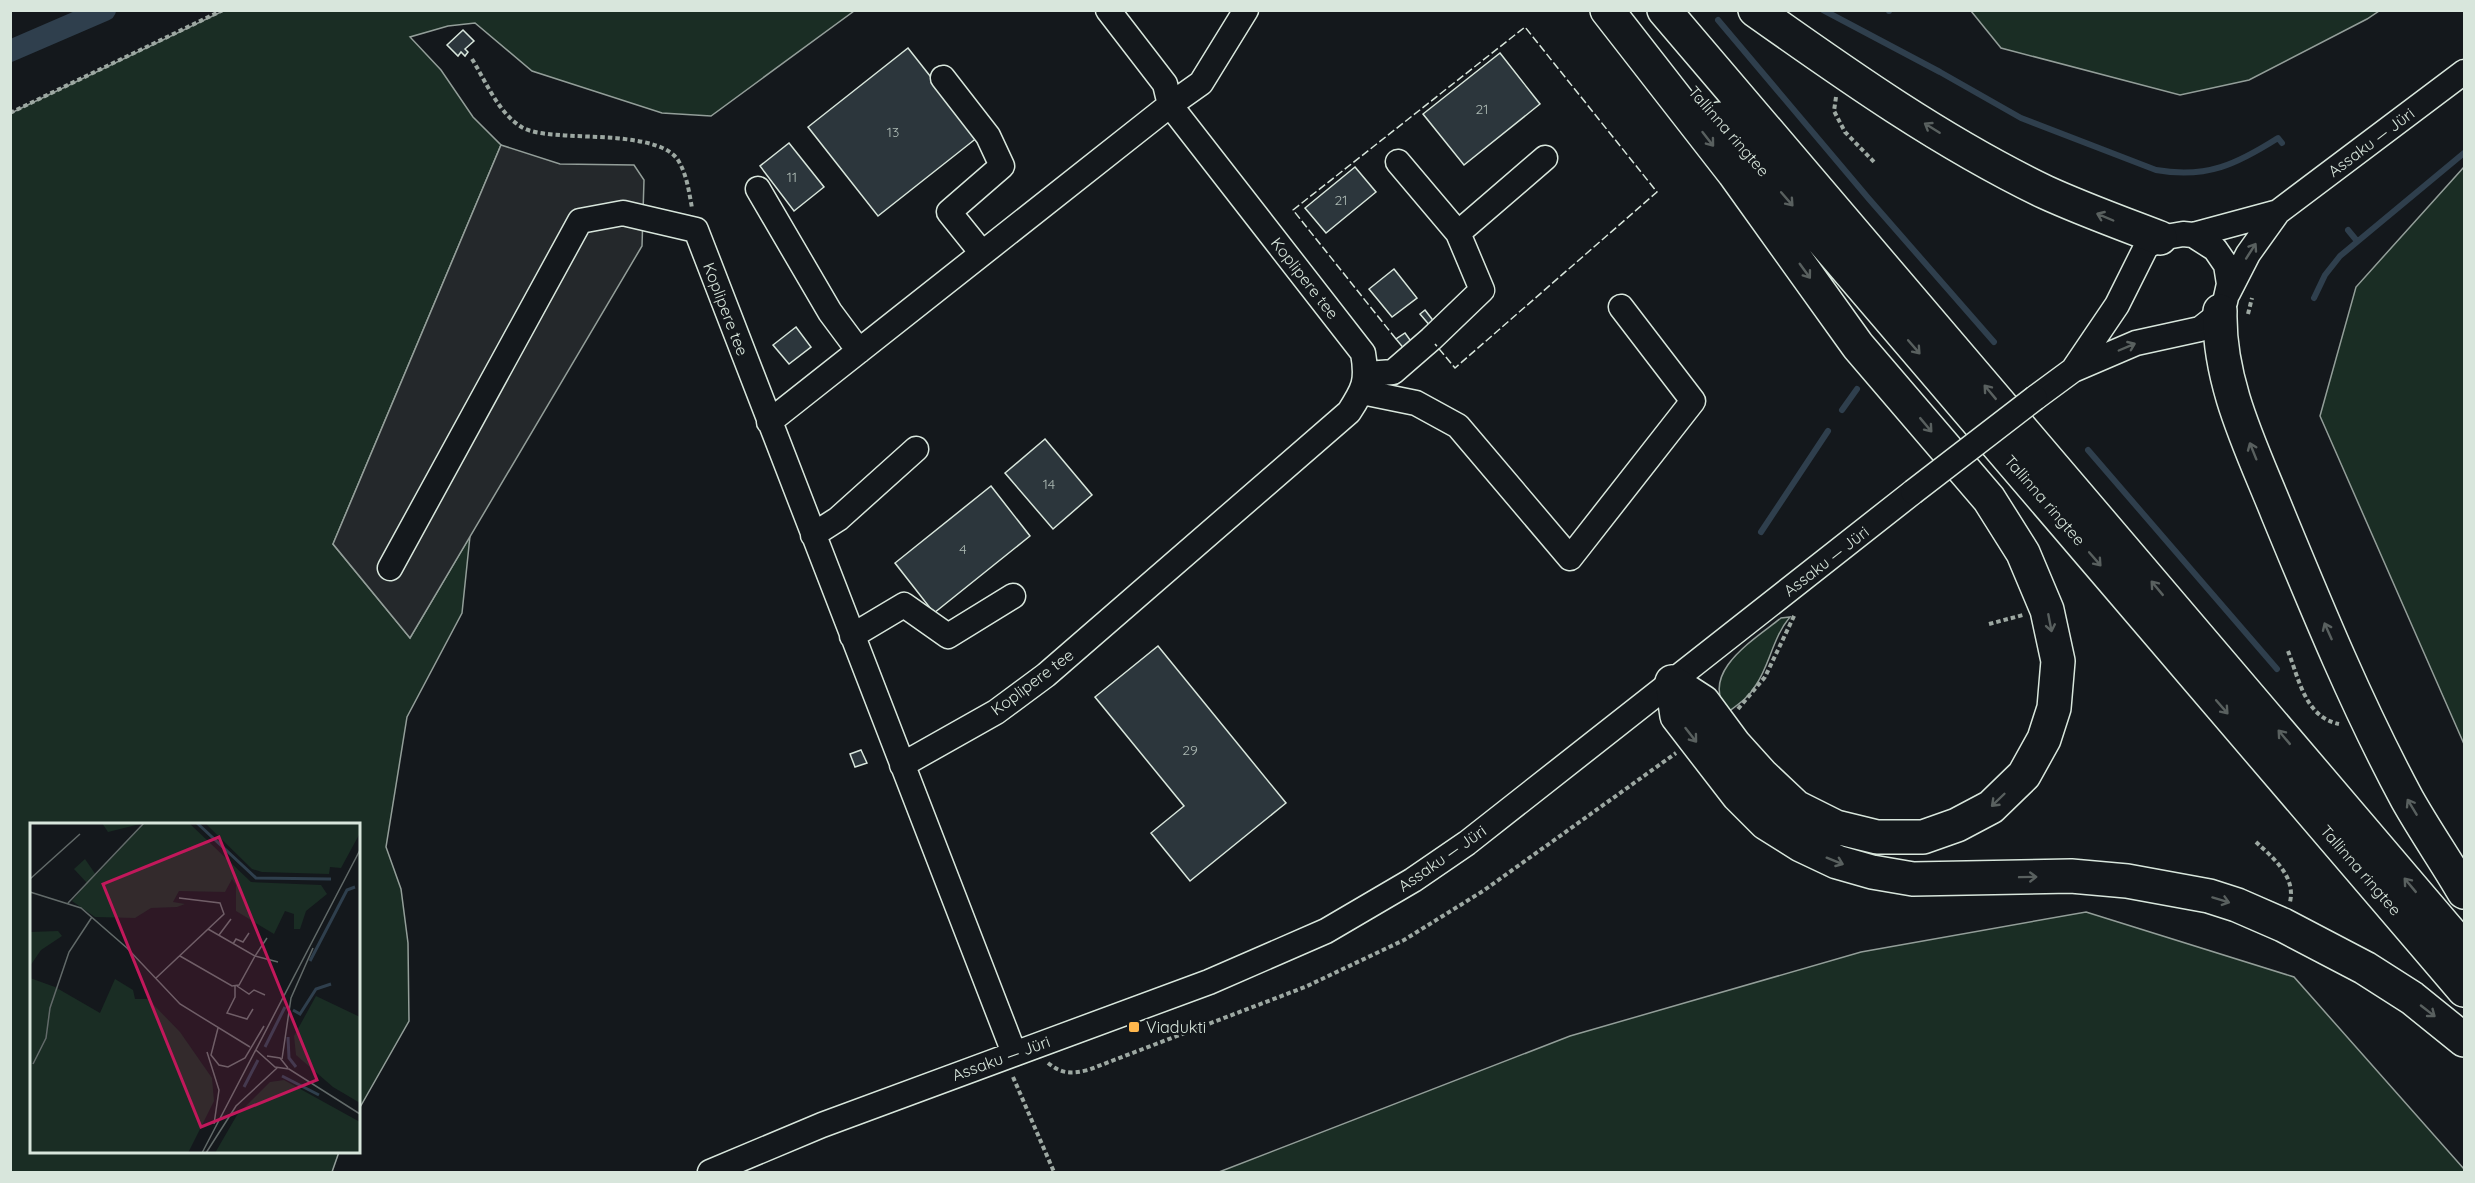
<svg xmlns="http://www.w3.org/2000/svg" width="2475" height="1183" font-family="Quicksand,sans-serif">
	<rect width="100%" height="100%" fill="#14181c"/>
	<path fill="#1a2d24" stroke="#939e99" stroke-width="1.5" d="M223 11H854L711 116 662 113 532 71 475 23 448 26 410 37 441 70 473 117 501 145 333 544 410 638 470 536 462 613 407 717 386 847 401 889 408 943 409 1021 359 1109 358 824H32V1152H339L332 1172H11V113Z
		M1971 11H2379L2367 19 2249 80 2180 95 2001 48Z
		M2464 167V744L2320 416 2356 287Z
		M1790 617C1773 637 1770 664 1756 685 1749 697 1739 704 1728 712 1697 673 1755 639 1781 618Z
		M2086 912 2294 977 2464 1169V1172H1219L1570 1036 1861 952Z"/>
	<path fill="#24282b" stroke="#939e99" stroke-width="1.5" d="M501 145 560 164 634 165 644 180 642 246 410 638 333 544Z"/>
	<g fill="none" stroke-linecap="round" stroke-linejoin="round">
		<path stroke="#2f3f4d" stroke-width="6" d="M1823 10 1940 72 2021 118 2156 170C2207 179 2237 164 2278 138L2282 143
			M1889 10V11
			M1718 20 1869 199 1994 342
			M2348 230 2357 241
			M2314 298 2325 275 2340 256 2464 153
			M1842 410 1857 389
			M2088 450 2277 669
			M1761 532 1828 431"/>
		<path stroke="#2f3f4d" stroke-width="22" d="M10 51 105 10"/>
	</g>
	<path fill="#2c363c" stroke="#d8e6dc" stroke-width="1.5" d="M463 30 474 41 465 49 468 52 465 56 461 52 458 56 447 45Z
		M908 48 978 137 878 216 808 127Z
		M1500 53 1540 104 1464 165 1423 114Z
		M789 143 824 187 794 211 760 166Z
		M1355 167 1376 192 1326 233 1305 208Z
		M1394 269 1417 298 1392 317 1369 289Z
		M1425 310 1435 323 1431 327 1420 314Z
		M796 327 811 347 789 364 773 345Z
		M1405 333 1413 344 1405 350 1396 339Z
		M1045 439 1092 495 1053 529 1005 473Z
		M991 486 1030 536 934 613 895 563Z
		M1158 646 1286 803 1190 881 1151 833 1184 806 1095 697Z
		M861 750 867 763 855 767 850 754Z"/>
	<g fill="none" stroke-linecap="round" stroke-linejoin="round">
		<defs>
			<path id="minor" d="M1108 10 1165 84 1170 105 1201 83 1246 10
				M943 78 988 136 1002 166 949 212 982 253
				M1398 162 1458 233
				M758 189 830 312 859 351
				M2193 235 2278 212
				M2228 293 2248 254 2278 212 2464 72
				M1367 374 1393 372 1431 339 1482 290 1458 233 1545 158
				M1362 392 1416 403 1458 426 1570 558 1693 401 1621 307
				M2035 398 2073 370 2136 343 2200 329 2214 318 2225 302 2229 284 2226 265 2215 249 2193 235 2183 234 2160 238 2146 247 2117 305 2073 370
				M769 422 1170 105 1363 353C1368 381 1364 389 1349 412L1046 675 996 712 902 765
				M813 535 838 519 916 449
				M390 568 580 221 623 213 696 230 1014 1053
				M852 636 904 605 948 636 1013 596
				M710 1172 822 1125 1209 982 1326 931 1413 880 1467 843 1913 492"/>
			<path id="highway" d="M1607 10 1734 173 1858 346 1989 499 2023 553 2047 610 2058 661 2054 708 2044 739 2024 775 1991 807 1957 825 1923 837H1877L1836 827 1796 807 1762 775 1734 744 1703 702 1672 682
				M1664 10 2464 949
				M1755 10C1848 76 1943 143 2045 192 2082 209 2121 223 2160 238
				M1719 119 2464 990
				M2220 311C2218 383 2252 449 2278 514 2318 611 2358 708 2407 799 2425 831 2446 861 2464 892
				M1672 682 1677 716 1738 795 1766 823 1801 845 1837 862 1872 872 1913 879 2071 876 2127 881 2209 896 2237 905 2283 925 2365 968 2412 998 2464 1040"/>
		</defs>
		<use href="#minor" stroke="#d8e6dc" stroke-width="27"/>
		<use href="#highway" stroke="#d8e6dc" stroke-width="36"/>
		<path stroke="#9da8a2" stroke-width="4" stroke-dasharray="4.5 3" stroke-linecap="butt" d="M10 11 11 10
			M472 59C485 80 498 112 520 126 530 133 547 134 560 135 588 138 661 134 678 160 687 175 689 192 692 208
			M1836 97 1834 111 1845 132 1875 163
			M10 113 223 10
			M2248 314 2252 298
			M1989 624 2023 615
			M2288 651C2299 679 2305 717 2339 724
			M1738 709 1765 677 1795 614
			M2256 842C2273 858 2296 876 2290 902
			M1048 1063C1062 1074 1071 1074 1088 1070L1305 987 1404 940 1483 891 1676 753
			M1013 1077 1054 1172"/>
		<use href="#minor" stroke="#14181c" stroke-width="24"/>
		<use href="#highway" stroke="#14181c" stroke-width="33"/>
		<defs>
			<path id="minor-bridge" d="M1913 492 2035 398"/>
		</defs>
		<use href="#minor-bridge" stroke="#d8e6dc" stroke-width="27" stroke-linecap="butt"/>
		<use href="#minor-bridge" stroke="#14181c" stroke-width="24"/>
		<path stroke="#d8e6dc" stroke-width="1.5" stroke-dasharray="8 3" stroke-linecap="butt" d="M1396 339 1293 210 1525 27 1657 192 1455 368 1435 344"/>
	</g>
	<defs><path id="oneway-shaft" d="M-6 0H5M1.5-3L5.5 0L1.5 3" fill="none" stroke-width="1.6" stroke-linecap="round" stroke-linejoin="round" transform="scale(1.5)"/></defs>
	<g stroke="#59605f">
		<use href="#oneway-shaft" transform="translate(1932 128) rotate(-148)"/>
		<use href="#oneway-shaft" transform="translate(1708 139) rotate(52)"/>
		<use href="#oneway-shaft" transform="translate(1787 199) rotate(49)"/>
		<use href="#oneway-shaft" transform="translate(2105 217) rotate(-157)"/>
		<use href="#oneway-shaft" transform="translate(2251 251) rotate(-57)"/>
		<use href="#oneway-shaft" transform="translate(1805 271) rotate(54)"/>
		<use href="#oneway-shaft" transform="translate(1914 347) rotate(49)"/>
		<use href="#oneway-shaft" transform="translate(2127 347) rotate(-23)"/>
		<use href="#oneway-shaft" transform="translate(1990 392) rotate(-130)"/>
		<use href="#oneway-shaft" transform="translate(1926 425) rotate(50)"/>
		<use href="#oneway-shaft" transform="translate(2253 451) rotate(-112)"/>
		<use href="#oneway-shaft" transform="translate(2095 559) rotate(49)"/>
		<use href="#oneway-shaft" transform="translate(2157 588) rotate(-130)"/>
		<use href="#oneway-shaft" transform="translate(2050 623) rotate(79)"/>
		<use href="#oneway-shaft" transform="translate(2328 631) rotate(-114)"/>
		<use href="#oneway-shaft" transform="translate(2222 707) rotate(49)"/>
		<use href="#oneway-shaft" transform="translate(1691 735) rotate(52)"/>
		<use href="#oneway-shaft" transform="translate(2284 737) rotate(-130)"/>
		<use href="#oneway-shaft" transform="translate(1998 800) rotate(136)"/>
		<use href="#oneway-shaft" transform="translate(2412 807) rotate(-121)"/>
		<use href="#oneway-shaft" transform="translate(1835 861) rotate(22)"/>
		<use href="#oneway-shaft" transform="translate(2028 877) rotate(-1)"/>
		<use href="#oneway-shaft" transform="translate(2410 885) rotate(-130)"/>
		<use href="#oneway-shaft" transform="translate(2221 900) rotate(17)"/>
		<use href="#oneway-shaft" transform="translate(2428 1011) rotate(38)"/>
	</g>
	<rect fill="#ffb74d" stroke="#14181c" stroke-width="2" x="1128" y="1021" width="12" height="12" rx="3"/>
	<g text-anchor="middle" stroke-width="4.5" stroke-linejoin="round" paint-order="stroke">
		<g font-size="14" fill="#adbab4">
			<text x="1482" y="114">21</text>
			<text x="893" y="137">13</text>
			<text x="792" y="182">11</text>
			<text x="1341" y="205">21</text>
			<text x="1049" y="489">14</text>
			<text x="963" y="554">4</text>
			<text x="1190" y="755">29</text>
		</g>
		<g font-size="16" fill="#d8e6dc" stroke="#14181c">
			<text transform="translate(1729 131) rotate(49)" y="6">Tallinna ringtee</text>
			<text transform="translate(2371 142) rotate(-37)" y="6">Assaku — Jüri</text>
			<text transform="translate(1305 278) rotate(52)" y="6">Koplipere tee</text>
			<text transform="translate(726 309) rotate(69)" y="6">Koplipere tee</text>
			<text transform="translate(2045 500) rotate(49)" y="6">Tallinna ringtee</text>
			<text transform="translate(1826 561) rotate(-38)" y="6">Assaku — Jüri</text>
			<text transform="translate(1032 682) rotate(-37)" y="6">Koplipere tee</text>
			<text transform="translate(1442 858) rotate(-35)" y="6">Assaku — Jüri</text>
			<text transform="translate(2361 870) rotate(49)" y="6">Tallinna ringtee</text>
			<text transform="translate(1001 1058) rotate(-20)" y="6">Assaku — Jüri</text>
		</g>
		<g font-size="16" fill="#d8e6dc" stroke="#14181c" text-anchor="start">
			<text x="1146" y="1033">Viadukti</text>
		</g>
	</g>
	<g transform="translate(30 823)">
		<rect width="330" height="330" fill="#14181c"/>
		<path d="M72 0H159L221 59 291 62 297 71 276 88 270 106H264V91L255 88 244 111 206 88V62L202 56 195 69 149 68 143 79 155 81 147 84 121 85 105 95 65 94 42 78 57 60 44 46 55 36 66 52 114 0 78 9ZM175 0H330V10L311 45 300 44 299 51 232 49 222 46ZM28 108 32 113 11 127 0 143V109ZM0 155 25 164 70 190 85 156 103 167 105 176H118L150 209 182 255 184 278 158 330H0ZM286 173 330 194V280L303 264 266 232 264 213ZM254 257 330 299V330H185L207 292 240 259Z" fill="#1a2d24"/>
		<path fill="none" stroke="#2f3f4d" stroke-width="3" d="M167 0 226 55 301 56M280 138 317 67 325 64M263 187 270 191 286 166 301 161M258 214 259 235 266 244M235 224 255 184M252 253 289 272M214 264 228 237"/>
		<path fill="none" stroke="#626a69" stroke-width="1.5" d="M0 56 50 11M0 69 51 85 97 125 150 181 220 224M38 80 114 0M189 112 201 96M237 115 225 133 248 139M203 121 206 116 213 119 219 110M150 133 202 163 209 162 225 133 178 106M126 155 194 91 190 80 149 75M205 163V174L197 190 217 196 223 186M207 163 219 171 224 167 235 172M188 205 181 232 189 242 198 244 215 235 234 203M226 227 245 244 259 246 330 291M177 229 189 267 184 301M237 233 250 235 258 245M252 236 261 175 283 125M3 241 16 215 20 185 39 129 62 94M172 330 330 27M176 330 206 283 247 245"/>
		<path fill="#c2185b" fill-opacity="0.15" stroke="#c2185b" stroke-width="3" d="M189 14 287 257 171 304 73 61Z"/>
		<rect width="330" height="330" fill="none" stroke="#d8e6dc" stroke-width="3"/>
	</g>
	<rect width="2475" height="1183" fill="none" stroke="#d8e6dc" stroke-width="24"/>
</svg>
